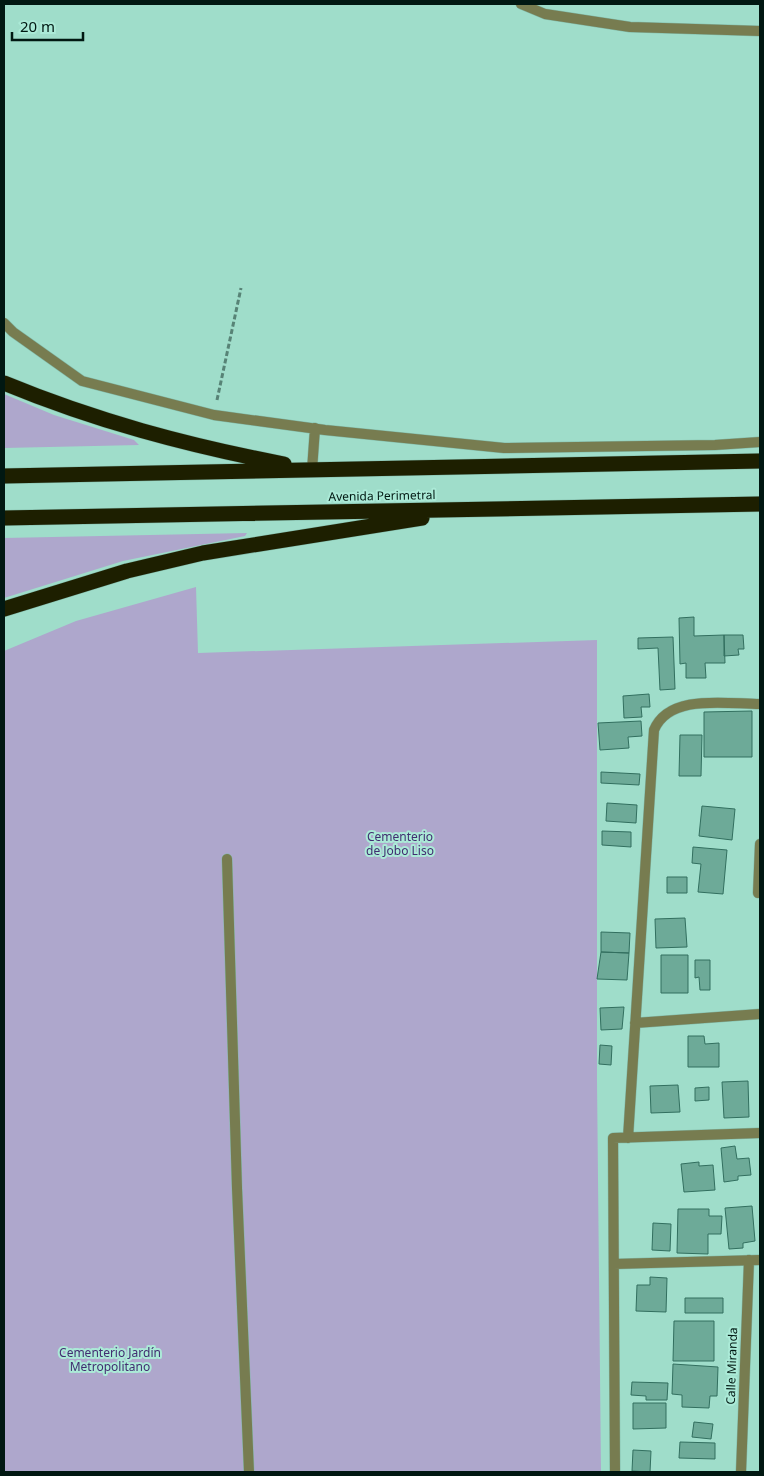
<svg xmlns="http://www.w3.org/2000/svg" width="764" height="1476" font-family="'Noto Sans',sans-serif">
	<rect width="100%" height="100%" fill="#9fddca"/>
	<path fill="#aea7cc" d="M4 394 54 415 134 440 139 445 4 448Z
		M247 533 245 536 123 561 4 598V538Z
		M196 587 198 653 597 640V1081L601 1472H4V651L76 621Z"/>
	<path fill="#6daa98" stroke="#326f5f" d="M694 617V636L724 635 725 663H705L706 678H686V663L680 664 679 618Z
		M724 635H743L744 649H738L739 655 724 656Z
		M673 637 675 689 660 690 658 648 638 649V638Z
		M649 694 650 707H641L642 717 624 718 623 696Z
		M752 711V757H704V712Z
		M641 721 642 736 628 737 629 748 600 750 598 723Z
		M680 735H702L701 776H679Z
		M601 772 640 774 639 785 601 783Z
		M607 803 637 805 636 823 606 821Z
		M702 806 735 809 732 840 699 836Z
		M602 831 631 832V847L602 845Z
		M693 847 727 850 723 894 698 892 701 864 692 863Z
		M667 877H687V893H667Z
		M685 918 687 947 656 948 655 919Z
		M601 932 630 933 629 953 601 952Z
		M601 952 629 953 627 980 597 979Z
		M661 955H688V993H661Z
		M695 960H710V990H700L699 977 695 978Z
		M624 1007 622 1029 601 1030 600 1008Z
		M688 1036H704L705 1044 719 1043V1067H688Z
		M600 1045 612 1046 611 1065 599 1064Z
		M748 1081 749 1117 724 1118 722 1082Z
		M678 1085 680 1112 651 1113 650 1086Z
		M709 1087V1100L695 1101V1088Z
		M735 1146 737 1159 749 1158 751 1175 738 1176V1180L724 1182 721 1148Z
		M699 1162V1166L713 1165 715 1190 684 1192 681 1164Z
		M752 1206 755 1241 743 1243V1248L729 1249 725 1208Z
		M678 1209H709V1216H722L721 1234H708V1254L677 1253Z
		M653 1223 671 1224 670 1251 652 1250Z
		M650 1277 667 1278 666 1312 636 1311 637 1285H650Z
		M685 1298H723V1313H685Z
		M674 1321H714V1361H673Z
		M673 1364 718 1367 717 1396H710L709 1408 682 1407V1395L672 1394Z
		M632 1382 668 1383 667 1400H646V1396L631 1395Z
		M633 1403H666V1428L633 1429Z
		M694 1422 713 1424 711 1439 692 1437Z
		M680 1442 715 1443V1459L679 1458Z
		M633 1450 651 1451 650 1472 632 1471Z"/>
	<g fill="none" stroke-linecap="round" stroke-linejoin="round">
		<defs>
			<path id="lane" d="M227 859 237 1188 249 1472"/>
			<path id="street" d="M521 4 545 14 630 27 760 31
				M4 323 13 332 82 381 214 415 325 430 504 448 715 445 760 442
				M312 470 315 428
				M758 893 760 844
				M635 1023 760 1014
				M628 1138 654 730C669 693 727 704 760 704
				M614 1264 760 1260
				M615 1472 613 1138 760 1133
				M741 1472 749 1260"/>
			<path id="highway" d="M4 383C96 421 186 445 284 464
				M4 476 760 461
				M4 518 760 504
				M4 609 127 571 203 553 422 518"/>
		</defs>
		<use href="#lane" stroke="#83baa9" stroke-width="11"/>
		<use href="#street" stroke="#83baa9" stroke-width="11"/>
		<use href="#highway" stroke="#83baa9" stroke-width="16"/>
		<path stroke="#578376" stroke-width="3" stroke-dasharray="5 2.5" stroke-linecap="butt" d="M217 400 241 288"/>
		<use href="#lane" stroke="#777c50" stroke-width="10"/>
		<use href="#street" stroke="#777c50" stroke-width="10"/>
		<use href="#highway" stroke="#1d1f00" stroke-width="15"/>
	</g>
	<g text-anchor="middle" stroke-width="4" stroke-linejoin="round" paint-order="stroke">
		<g font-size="12" fill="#011812" stroke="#abead7">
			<text transform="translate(382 496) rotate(-1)" y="4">Avenida Perimetral</text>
			<text transform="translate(732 1366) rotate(-88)" y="4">Calle Miranda</text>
		</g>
		<g font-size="12" fill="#412d70" stroke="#abead7">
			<text x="400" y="841">Cementerio<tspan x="400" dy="14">de Jobo Liso</tspan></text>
			<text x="110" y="1357">Cementerio Jardín<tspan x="110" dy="14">Metropolitano</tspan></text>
		</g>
	</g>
	<rect width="764" height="1476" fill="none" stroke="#011812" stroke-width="10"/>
	<path d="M12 32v8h71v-8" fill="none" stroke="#011812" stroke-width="2.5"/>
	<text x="20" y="32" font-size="15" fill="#011812" stroke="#abead7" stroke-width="4" paint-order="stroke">20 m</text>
</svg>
